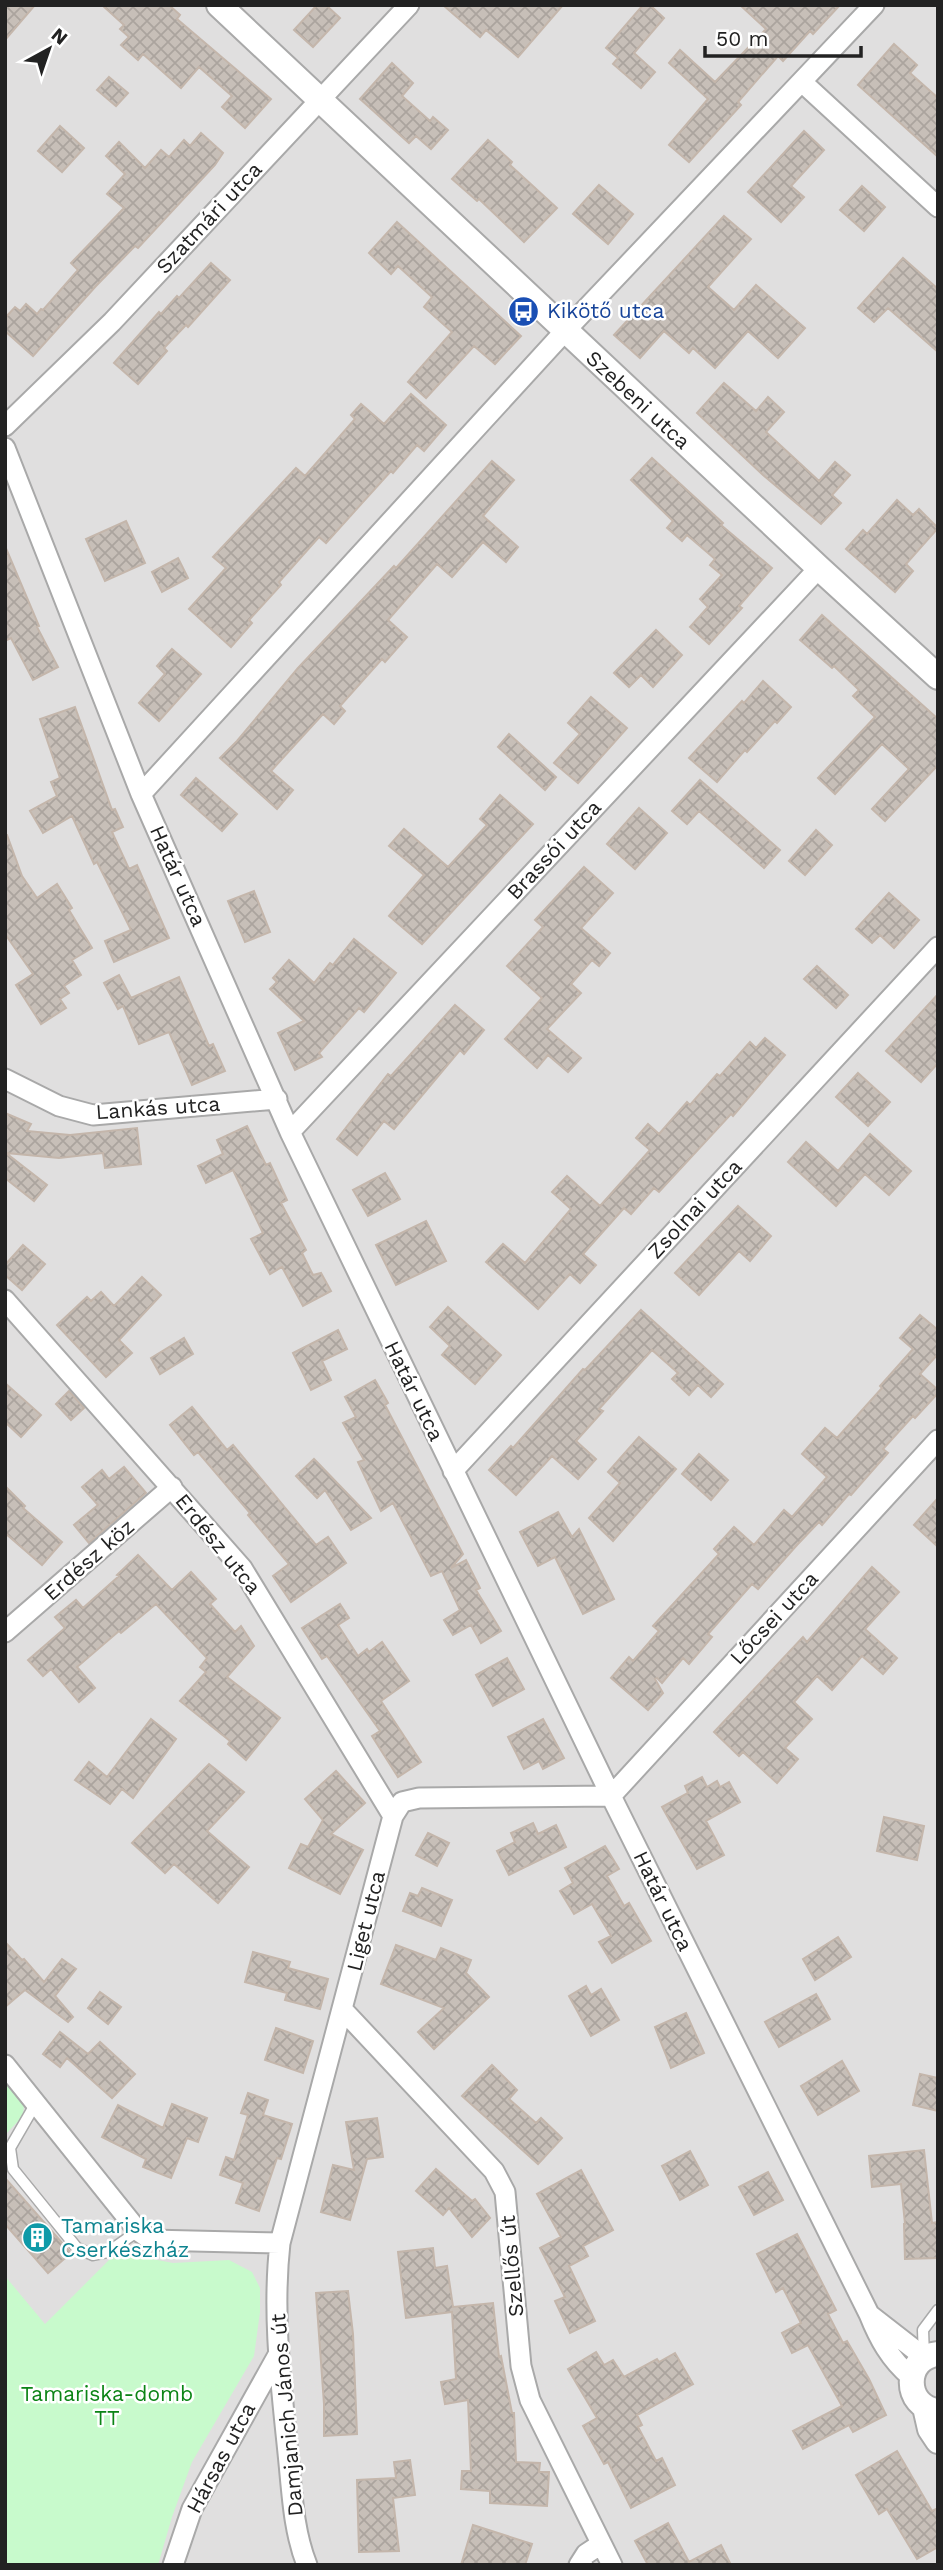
<svg xmlns="http://www.w3.org/2000/svg" width="943" height="2570" font-family="'Work Sans',sans-serif">
	<defs>
		<pattern id="building-cross-hatch" width="8" height="8" patternUnits="userSpaceOnUse" patternTransform="scale(1.75)"><rect width="8" height="8" fill="#c7bfb8"/><path d="M0 0l8 8M0 8l8-8" fill="none" stroke="#aba49e"/></pattern>
	</defs>
	<rect width="100%" height="100%" fill="#f2efe9"/>
	<path fill="#e0dfdf" d="M5 5H938V2565H5Z"/>
	<path fill="#c8facc" d="M5 2080 24 2104 23 2116 5 2135Z
		M129 2250 147 2258 173 2263 229 2260 252 2272 260 2288V2312L254 2356 192 2462 172 2517 158 2565H5V2276L45 2324 111 2258Z"/>
	<path fill="url(#building-cross-hatch)" stroke="#c4b6ab" stroke-width="2" d="M5 5H35L5 40Z
		M102 5H169L180 15 177 19 271 99 245 128 222 107 232 96 199 67 181 88 143 54 138 60 121 45 129 37 120 29 124 25Z
		M317 5H326L340 18 313 47 294 30Z
		M443 5H563L518 57 486 30 480 37Z
		M643 5H650L664 18 634 53 655 72 641 88 613 64 618 58 606 48Z
		M740 5H840L813 34 810 31 783 61 778 56 738 102 741 105 689 162 669 145 708 99 669 63 680 50 715 82 766 29Z
		M894 44 917 65 910 73 938 98V157L858 85Z
		M392 63 413 83 402 96 430 121 433 117 448 130 431 149 416 136 409 143 360 99Z
		M109 77 128 93 116 106 97 90Z
		M60 126 84 148 62 172 38 151Z
		M804 131 824 150 791 186 804 197 781 222 748 192Z
		M201 133 223 153 215 165 138 248 135 246 96 286 33 356 5 331V318L15 307 20 311 26 304 37 314 41 309 43 310 78 270 71 263 124 208 107 194 125 174 106 156 119 142 145 168 161 150 169 157 184 140 190 146Z
		M488 140 512 162 510 165 557 208 524 242 479 199 477 201 452 179Z
		M599 185 633 214 608 244 573 214Z
		M862 186 885 207 864 231 840 210Z
		M724 216 751 239 708 287 734 310 756 285 805 328 778 358 748 331 715 368 693 348 689 353 664 331 640 358 614 335Z
		M397 222 521 336 495 364 474 346 426 398 408 382 452 332 424 307 432 297 398 266 391 274 369 253Z
		M903 258 938 289V352L888 308 874 322 858 308Z
		M211 263 230 280 188 327 186 325 164 348 167 351 138 384 114 363 159 312 161 314 177 296 179 298Z
		M724 383 756 411 768 397 784 412 766 432 819 481 835 462 850 475 832 495 841 503 821 524 763 475 697 413Z
		M411 394 446 425 424 451 417 445 393 473 391 471 326 543 319 537 279 582 281 585 249 620 252 623 231 647 189 609 226 568 213 557 296 468 305 476 355 419 351 415 361 404 384 424Z
		M652 458 723 523 721 525 772 568 739 606 742 608 709 644 690 627 708 607 700 599 722 575 710 565 715 559 687 535 682 541 667 528 673 521 631 480Z
		M492 461 514 480 483 516 518 547 506 562 483 542 452 577 437 564 388 620 407 637 385 662 382 659 340 706 345 711 334 724 323 714 271 771 293 790 277 809 220 758 237 741 298 668 394 566 396 568Z
		M897 500 913 515 919 509 938 528 906 564 913 571 895 592 846 549 863 530 867 534Z
		M126 521 145 563 105 581 86 539Z
		M5 546 39 626 37 627 58 667 33 680 11 638 5 641Z
		M178 558 188 578 162 592 152 572Z
		M822 615 938 719V765L885 821 872 809 909 769 882 744 835 794 818 778 875 717 853 696 859 690 834 666 832 668 800 640Z
		M656 630 682 655 653 687 641 675 629 687 614 673Z
		M172 649 201 674 159 721 139 703 165 674 157 666Z
		M763 681 791 707 777 723 775 721 747 752 745 750 717 782 689 758 742 701 744 703Z
		M591 697 627 728 578 783 554 763 580 734 568 723Z
		M75 707 112 810 115 809 123 827 112 832 129 869 137 865 169 938 114 962 105 941 131 930 97 862 94 864 72 816 43 833 30 811 57 796 51 782 60 778 40 719Z
		M509 734 556 777 545 790 498 747Z
		M196 778 237 814 222 831 181 795Z
		M700 780 780 850 764 868 699 811 687 824 672 811Z
		M500 795 533 824 422 944 389 916 424 875 389 846 404 829 448 867 487 825 480 819Z
		M639 808 667 833 635 869 607 844Z
		M816 830 832 845 805 875 789 861Z
		M5 835H7L22 876 37 898 57 884 72 908 69 910 92 948 72 960 81 975 64 986 69 993 60 999 66 1008 41 1024 16 985 33 974 5 934Z
		M584 867 613 893 581 928 610 953 599 966 592 960 571 984 581 993 547 1029 581 1058 568 1072 548 1055 537 1068 505 1039 542 998 507 966 543 927 535 920Z
		M254 891 270 932 245 942 228 901Z
		M889 893 919 920 894 948 880 935 872 943 856 929Z
		M354 939 396 973 364 1012 359 1008 319 1053 322 1057 295 1070 278 1033 304 1021 270 989 277 982 273 978 289 960 314 983 330 963 333 965Z
		M817 966 848 995 836 1008 804 979Z
		M119 975 131 998 179 977 209 1046 213 1044 225 1071 192 1085 169 1032 139 1044 123 1006 118 1009 104 983Z
		M938 994V1063L921 1082 886 1051Z
		M455 1005 484 1030 464 1054 460 1050 394 1129 384 1121 357 1155 337 1139 388 1074 391 1076Z
		M765 1038 785 1055 733 1116 731 1114 659 1192 654 1188 631 1214 624 1208 583 1254 596 1265 580 1283 570 1274 538 1309 486 1262 503 1244 525 1263 571 1209 552 1192 567 1176 600 1206 650 1150 636 1138 648 1124 659 1134 687 1102 690 1105 717 1074 720 1076 750 1042 756 1048Z
		M858 1073 890 1102 868 1126 836 1097Z
		M5 1113 31 1124 27 1131 70 1135 137 1128 141 1164 105 1168 103 1153 59 1158 6 1153 47 1185 34 1201 5 1178Z
		M247 1126 266 1165 270 1163 287 1200 281 1203 306 1250 302 1253 313 1275 321 1273 331 1291 303 1306 282 1267 270 1274 251 1239 263 1233 233 1170 206 1183 198 1166 223 1154 217 1140Z
		M870 1134 911 1171 889 1195 865 1174 836 1206 788 1162 806 1142 838 1171Z
		M385 1173 400 1199 368 1216 353 1190Z
		M738 1206 771 1236 750 1261 739 1251 699 1295 675 1273Z
		M426 1221 446 1261 396 1285 376 1245Z
		M23 1245 45 1264 22 1290 5 1275V1265Z
		M142 1277 161 1295 119 1340 132 1353 106 1377 57 1325 87 1297 91 1301 101 1292 114 1306Z
		M448 1307 501 1355 475 1384 442 1355 450 1346 430 1327Z
		M641 1310 723 1384 711 1397 698 1385 689 1395 672 1379 678 1373 652 1350 599 1409 603 1411 576 1441 596 1459 578 1479 552 1456 516 1495 489 1470 511 1446 513 1448 583 1369 585 1370Z
		M920 1315 938 1330V1354L920 1374 938 1390V1393L915 1418 913 1416 883 1449 888 1453 851 1495 849 1494 822 1525 819 1522 797 1545 758 1589 752 1584 708 1634 712 1637 689 1664 683 1658 662 1683 657 1678 655 1679 663 1693 648 1710 611 1678 629 1657 633 1661 659 1631 653 1626 719 1554 714 1549 734 1527 754 1545 784 1510 792 1517 827 1477 802 1454 825 1428 837 1438 882 1388 880 1386 913 1349 900 1338Z
		M338 1330 347 1349 322 1361 331 1380 311 1390 293 1353Z
		M184 1338 193 1354 160 1374 151 1358Z
		M375 1380 388 1403 385 1405 463 1554 451 1568 466 1560 480 1588 476 1590 501 1631 481 1643 471 1625 453 1635 444 1620 460 1610 442 1571 431 1576 393 1503 381 1511 358 1462 364 1460 343 1423 356 1417 345 1397Z
		M5 1383 41 1415 21 1437 5 1422Z
		M69 1391 84 1408 71 1420 56 1404Z
		M192 1407 227 1450 233 1445 316 1545 328 1537 346 1563 291 1602 273 1576 289 1564 248 1515 250 1513 198 1452 194 1455 170 1425Z
		M639 1437 676 1469 613 1541 589 1518 620 1483 608 1472Z
		M699 1454 728 1480 711 1500 682 1474Z
		M314 1459 317 1462 371 1518 351 1530 325 1490 317 1498 296 1476Z
		M124 1467 146 1493 89 1543 74 1525 98 1505 82 1487 102 1470 109 1479Z
		M5 1486 25 1506 23 1508 62 1542 42 1565 5 1533Z
		M938 1498V1547L914 1525Z
		M558 1512 572 1537 579 1529 614 1599 583 1614 555 1557 538 1566 520 1532Z
		M138 1555 172 1590 191 1572 216 1599 210 1604 235 1632 241 1626 254 1646 227 1677 280 1718 246 1760 228 1744 230 1741 180 1701 206 1672 200 1667 207 1658 156 1604 121 1633 119 1631 77 1667 95 1688 79 1702 51 1669 43 1676 28 1660 65 1628 55 1617 76 1600 83 1608 119 1576 117 1575Z
		M872 1567 899 1592 865 1629 897 1658 883 1674 862 1656 832 1690 817 1676 794 1702 812 1719 785 1748 798 1759 777 1783 743 1752 739 1756 714 1732 803 1637 807 1642Z
		M340 1604 349 1618 338 1625 358 1656 367 1649 369 1652 382 1642 409 1681 381 1701 421 1762 398 1777 372 1736 380 1731 327 1656 322 1659 302 1628Z
		M507 1658 524 1689 493 1706 476 1675Z
		M151 1719 176 1739 133 1798 122 1789 110 1804 75 1780 89 1762 107 1777Z
		M543 1719 564 1758 543 1769 539 1761 524 1769 508 1737Z
		M209 1764 244 1792 207 1831 249 1867 218 1903 174 1864 165 1873 132 1843Z
		M336 1771 365 1803 331 1834 363 1850 340 1894 289 1868 301 1844 308 1847 323 1820 305 1799Z
		M702 1777 707 1787 717 1781 720 1787 729 1782 740 1802 706 1821 724 1855 697 1869 662 1807 688 1793 685 1786Z
		M884 1817 924 1826 917 1860 877 1851Z
		M533 1823 538 1834 556 1825 566 1847 509 1875 497 1851 515 1842 511 1833Z
		M428 1833 449 1843 437 1866 416 1855Z
		M605 1846 619 1869 607 1876 624 1906 629 1903 651 1941 612 1963 599 1942 611 1936 592 1904 574 1914 560 1891 573 1883 565 1868Z
		M422 1888 452 1900 441 1926 403 1911 410 1893 418 1896Z
		M838 1937 851 1957 815 1980 803 1959Z
		M5 1942 22 1960 24 1959 44 1982 62 1959 76 1969 55 1996 73 2017 68 2022 25 1990 5 2007Z
		M396 1945 436 1960 441 1948 471 1960 466 1973 489 1997 434 2049 418 2032 444 2008 381 1984Z
		M253 1952 290 1962 288 1968 328 1979 320 2009 285 2000 287 1993 245 1982Z
		M586 1986 591 1995 601 1989 619 2020 591 2036 569 1996Z
		M100 1992 121 2007 108 2024 88 2008Z
		M816 1994 830 2019 779 2047 765 2022Z
		M686 2013 704 2053 671 2068 655 2027Z
		M276 2028 313 2041 303 2073 265 2060Z
		M60 2032 88 2054 100 2042 135 2074 112 2098 67 2058 60 2067 43 2054Z
		M842 2061 859 2091 818 2115 801 2086Z
		M492 2065 517 2090 509 2099 536 2123 541 2118 562 2138 538 2164 462 2096Z
		M920 2074 938 2078V2111L913 2105Z
		M248 2093 268 2100 263 2115 292 2124 281 2159 277 2158 259 2211 236 2203 243 2183 220 2175 226 2157 234 2160 248 2115 241 2113Z
		M172 2104 207 2118 198 2142 187 2138 171 2178 143 2167 146 2159 102 2137 118 2105 163 2128Z
		M377 2118 383 2157 367 2159 350 2220 321 2212 333 2165 354 2170 346 2122Z
		M924 2150 932 2223 938 2222V2258L905 2259 904 2224H905L901 2184 872 2187 869 2156Z
		M690 2151 708 2185 680 2200 662 2166Z
		M436 2169 472 2201 475 2199 490 2218 472 2237 449 2208 443 2215 416 2191Z
		M581 2170 613 2230 583 2246 588 2256 569 2266 595 2321 570 2333 555 2301 565 2297 540 2248 561 2237 537 2194Z
		M768 2172 783 2200 754 2215 739 2187Z
		M5 2178 71 2253 48 2273 5 2224Z
		M797 2234 836 2310 828 2314 843 2343 847 2341 869 2379 886 2415 853 2432 849 2425 803 2449 793 2431 842 2406 808 2345 792 2353 782 2333 801 2323 783 2288 776 2292 757 2254Z
		M433 2248 435 2268 447 2266 453 2307 493 2303 499 2357 501 2356 512 2413H514L516 2462 540 2463 539 2472H549L547 2506 490 2503V2491L461 2489 462 2471H471L468 2400 445 2404 441 2382 456 2379 452 2312 406 2318 398 2252Z
		M348 2291 353 2334 357 2434 324 2436V2404L316 2293Z
		M596 2352 604 2365 613 2360 624 2377 657 2359 659 2362 675 2353 693 2384 637 2415 642 2425 638 2427 656 2461 662 2458 675 2485 631 2508 608 2462 604 2464 583 2426 597 2418 568 2369Z
		M897 2451 932 2511 938 2508V2547L917 2559 887 2509 879 2514 856 2475Z
		M410 2460 415 2495 393 2498 399 2551 359 2552 357 2480 396 2478 394 2462Z
		M668 2523 689 2562 721 2545 731 2565H648L635 2541Z
		M473 2525 532 2544 525 2565H461Z"/>
	<g fill="none" stroke-linecap="round" stroke-linejoin="round">
		<defs>
			<path id="service" d="M36 2103 10 2148 13 2169 77 2248 93 2255 108 2252 138 2231
				M924 2357 923 2330 938 2310"/>
			<path id="minor" d="M802 82 938 207
				M5 426 112 322 409 5
				M5 448 141 794 290 1132 611 1796 869 2314C879 2339 890 2359 911 2377
				M141 794 565 331 874 5
				M5 1079 59 1106 93 1115 277 1099
				M290 1132 819 568
				M5 1300 242 1568 393 1816
				M453 1471 938 947
				M5 1632 172 1487
				M343 2010 494 2171 505 2192 521 2366 530 2400 612 2565
				M5 2065 138 2231 151 2240 280 2243
				M870 2315 924 2357
				M173 2565 192 2509 278 2355
				M307 2565C293 2530 292 2491 288 2453 281 2384 272 2313 280 2243L393 1816 402 1802 419 1798 611 1796 938 1440
				M579 2565 586 2554 601 2544"/>
			<path id="tertiary" d="M219 5 819 568 938 677
				M938 2354C903 2357 903 2407 938 2411
				M925 2407 930 2429 938 2441"/>
		</defs>
		<use href="#service" stroke="#a9a9a9" stroke-width="13"/>
		<use href="#minor" stroke="#a9a9a9" stroke-width="23"/>
		<use href="#tertiary" stroke="#a9a9a9" stroke-width="28"/>
		<use href="#service" stroke="#fff" stroke-width="10"/>
		<use href="#minor" stroke="#fff" stroke-width="19"/>
		<use href="#tertiary" stroke="#fff" stroke-width="24"/>
	</g>
	<defs>
		<symbol id="bus-disc" viewBox="-11 -11 22 22"><circle r="9.5" fill="#1a4fb4" stroke="#fff"/><path d="M-5-6H5V4H4V6H2V4H-2V6H-4V4H-5ZM-3.5-4V0h7V-4ZM-3.5 1.2v1.5H-2V1.2ZM2 1.2v1.5H3.5V1.2Z" fill="#fff"/></symbol>
		<symbol id="building-disc" viewBox="-11 -11 22 22"><circle r="9.5" fill="#0f9aa8" stroke="#fff"/><path d="M-4-6H4V6H1V3H-1V6H-4ZM-2.5-4.3h1.7v1.8h-1.7ZM.8-4.3h1.7v1.8H.8ZM-2.5-1h1.7V.8h-1.7ZM.8-1h1.7V.8H.8Z" fill="#fff"/></symbol>
	</defs>
	<g fill-rule="evenodd">
		<use href="#bus-disc" x="506" y="294" width="35" height="35"/>
		<use href="#building-disc" x="20" y="2220" width="35" height="35"/>
	</g>
	<g text-anchor="middle" stroke-width="5" stroke-linejoin="round" paint-order="stroke">
		<g font-size="21" fill="#222" stroke="#fff">
			<text transform="translate(209 218) rotate(-47)" y="7">Szatmári utca</text>
			<text transform="translate(638 400) rotate(43)" y="7">Szebeni utca</text>
			<text transform="translate(554 850) rotate(-47)" y="7">Brassói utca</text>
			<text transform="translate(178 876) rotate(66)" y="7">Határ utca</text>
			<text transform="translate(158 1108) rotate(-4)" y="7">Lankás utca</text>
			<text transform="translate(695 1209) rotate(-47)" y="7">Zsolnai utca</text>
			<text transform="translate(414 1391) rotate(64)" y="7">Határ utca</text>
			<text transform="translate(218 1544) rotate(51)" y="7">Erdész utca</text>
			<text transform="translate(89 1560) rotate(-41)" y="7">Erdész köz</text>
			<text transform="translate(774 1618) rotate(-47)" y="7">Lőcsei utca</text>
			<text transform="translate(663 1901) rotate(64)" y="7">Határ utca</text>
			<text transform="translate(366 1921) rotate(-76)" y="7">Liget utca</text>
			<text transform="translate(512 2266) rotate(-95)" y="7">Szellős út</text>
			<text transform="translate(287 2415) rotate(-95)" y="7">Damjanich János út</text>
			<text transform="translate(221 2458) rotate(-62)" y="7">Hársas utca</text>
		</g>
		<g font-size="21" fill="#164399" stroke="#fff" text-anchor="start">
			<text x="547" y="318">Kikötő utca</text>
		</g>
		<g font-size="21" fill="#0d838f" stroke="#fff" text-anchor="start">
			<text x="61" y="2233">Tamariska<tspan x="61" dy="24">Cserkészház</tspan></text>
		</g>
		<g font-size="21" fill="#0c8416" stroke="#fff">
			<text x="107" y="2401">Tamariska-domb<tspan x="107" dy="24">TT</tspan></text>
		</g>
	</g>
	<rect width="943" height="2570" fill="none" stroke="#222222" stroke-width="14"/>
	<g transform="translate(49 49) rotate(40)" stroke="#ffffff" stroke-width="5" paint-order="stroke">
	<path d="M0-5L12 26L0 18L-12 26Z" fill="#222222"/>
	<text y="-10" font-size="19" font-weight="bold" text-anchor="middle" fill="#222222">N</text>
	</g>
	<path d="M705 46v10h156v-10" fill="none" stroke="#222222" stroke-width="3.5"/>
	<text x="716" y="46" font-size="21" fill="#222222" stroke="#ffffff" stroke-width="5" paint-order="stroke">50 m</text>
</svg>
